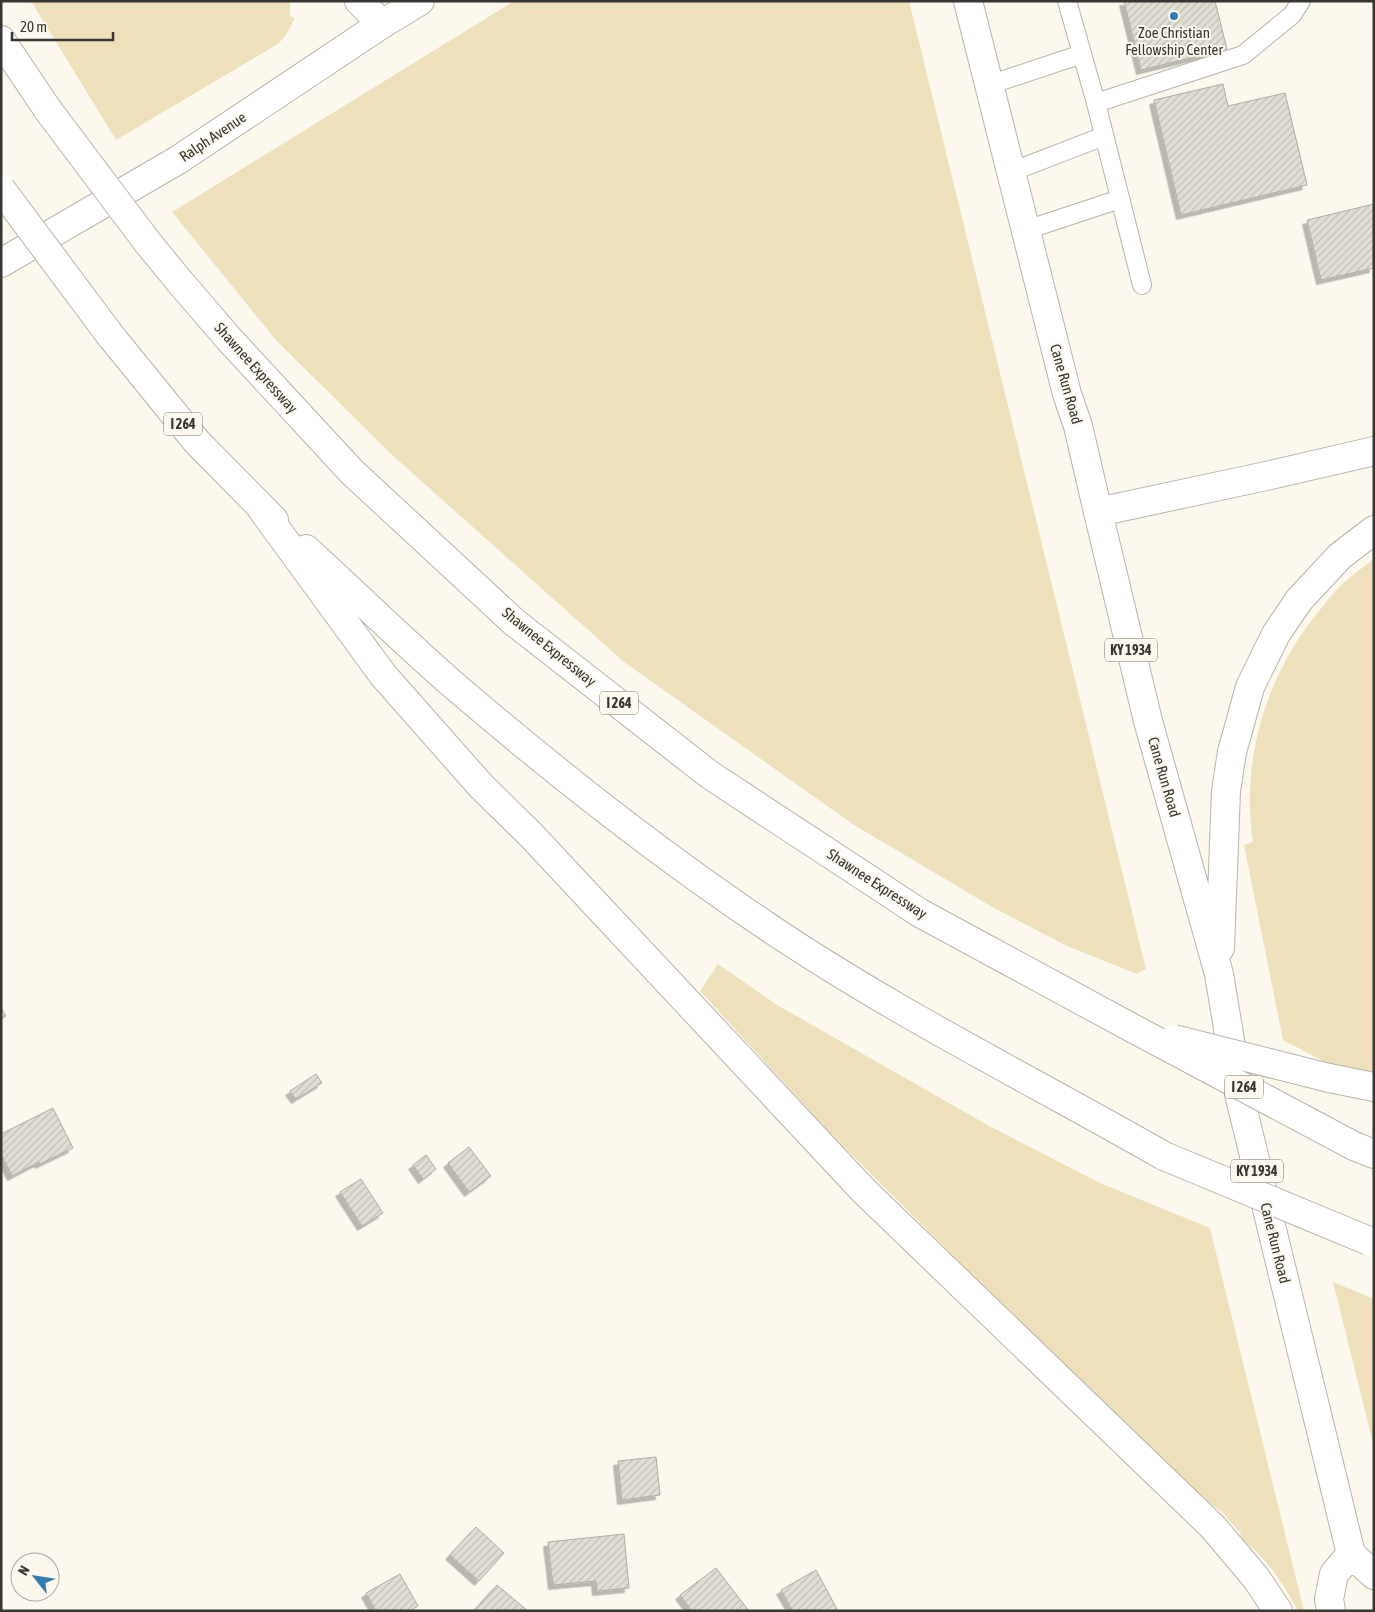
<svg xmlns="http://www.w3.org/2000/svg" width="1375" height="1612" font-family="'Asap Condensed',sans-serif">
	<defs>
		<pattern id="building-hatch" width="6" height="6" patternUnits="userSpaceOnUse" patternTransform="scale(1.25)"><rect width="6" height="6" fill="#e1ded4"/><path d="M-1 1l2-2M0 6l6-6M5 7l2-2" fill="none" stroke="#c2bfb6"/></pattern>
		<filter id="shadow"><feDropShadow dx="-4.5" dy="4.5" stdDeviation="0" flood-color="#0004"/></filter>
	</defs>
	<rect width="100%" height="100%" fill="#fcf8ee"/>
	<path fill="#eee0bb" d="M31 1H290V16L295 18 286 35 278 44 116 140Z
		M514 1H909L1146 969 1137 974 1067 946 994 908 854 825 624 662 391 454 276 340 172 212Z
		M1374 559V1077L1329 1064 1283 1040 1244 845 1253 842C1240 758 1268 669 1324 605 1329 598 1335 591 1341 585 1351 576 1363 567 1374 559Z
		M718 964 777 1005 991 1127 1100 1183 1210 1228 1304 1611H1298C1283 1583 1265 1555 1239 1538L1241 1534 1222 1512 1197 1493 1117 1419 832 1135 700 991Z
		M1333 1282 1374 1299V1447Z"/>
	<path fill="url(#building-hatch)" stroke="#afaca2" filter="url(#shadow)" d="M1124 1H1215L1227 49 1141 70Z
		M1223 84 1228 106 1285 93 1307 185 1181 215 1154 100Z
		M1374 204V268L1321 280 1307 220Z
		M1 1008 6 1016 1 1019Z
		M316 1074 322 1083 296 1099 290 1091Z
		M53 1108 73 1148 40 1164 39 1162 12 1176 1 1154V1134Z
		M469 1147 491 1176 469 1192 448 1163Z
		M426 1155 436 1169 423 1179 413 1165Z
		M361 1179 383 1213 362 1226 340 1192Z
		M656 1457 660 1495 622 1500 618 1461Z
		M476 1527 504 1553 479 1581 450 1555Z
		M624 1534 629 1588 597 1591 596 1581 553 1585 548 1542Z
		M716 1568 749 1611H692L680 1595Z
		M816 1570 837 1609 834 1611H793L781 1590Z
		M400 1574 418 1606 410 1611H376L366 1593Z
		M497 1585 528 1611H474Z"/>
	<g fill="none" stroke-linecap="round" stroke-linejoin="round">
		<defs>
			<path id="lane" d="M1067 1 1096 103
				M989 85 1082 54
				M1011 172 1104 136
				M1026 230 1120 199
				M1142 285 1096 103 1243 55 1292 15 1301 1"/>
			<path id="secondary" d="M968 1 1067 394 1078 426 1098 512
				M1 263 178 160 382 24 420 1"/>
			<path id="highway" d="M359 1 382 24
				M1 40 48 110
				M180 282 229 339 352 472 514 622 710 775 920 913 1134 1029
				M110 335 197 442 274 520
				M1374 451 1266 476 1098 512 1148 721 1219 974 1239 1094 1351 1554 1374 1575
				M261 508 383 675 481 786 531 835 864 1191 1213 1527 1256 1578 1278 1611
				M306 549C354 593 401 639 450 682 550 768 655 851 765 925 892 1011 1031 1080 1164 1156
				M1220 948 1226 791 1232 752 1250 687 1276 634 1299 600 1340 556 1374 530
				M1329 1078 1374 1087
				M1354 1146 1374 1154
				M1331 1611 1329 1599 1334 1574 1351 1554"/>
		</defs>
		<use href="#lane" stroke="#b7b4ab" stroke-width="20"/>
		<use href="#secondary" stroke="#b7b4ab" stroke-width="30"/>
		<use href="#highway" stroke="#b7b4ab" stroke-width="30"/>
		<use href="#lane" stroke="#fff" stroke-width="18"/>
		<use href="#secondary" stroke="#fff" stroke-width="28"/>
		<use href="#highway" stroke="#fff" stroke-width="28"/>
		<defs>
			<path id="highway-bridge" d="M48 110 148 243 180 282
				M1 189 110 335
				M1134 1029 1354 1146
				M1174 1039 1329 1078
				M1164 1156 1369 1241"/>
		</defs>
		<use href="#highway-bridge" stroke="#b7b4ab" stroke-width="30" stroke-linecap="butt"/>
		<use href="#highway-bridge" stroke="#fff" stroke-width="28"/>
	</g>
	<circle fill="#337aaf" stroke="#fcf8ee" stroke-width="2" cx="1174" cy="16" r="5"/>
	<g text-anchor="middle" stroke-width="4" stroke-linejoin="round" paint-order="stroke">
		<g fill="#fcf8ee" stroke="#73706a" stroke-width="1">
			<rect x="164" y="412.5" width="38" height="23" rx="4"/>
			<rect x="1105" y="638.5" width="52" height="23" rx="4"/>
			<rect x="600" y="691.5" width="38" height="23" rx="4"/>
			<rect x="1225" y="1075.5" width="38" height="23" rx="4"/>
			<rect x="1231" y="1159.5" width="52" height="23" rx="4"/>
		</g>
		<g font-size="14" font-weight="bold" fill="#383632">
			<text x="183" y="429">I 264</text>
			<text x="1131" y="655">KY 1934</text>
			<text x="619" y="708">I 264</text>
			<text x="1244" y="1092">I 264</text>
			<text x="1257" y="1176">KY 1934</text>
		</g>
		<g font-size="15" fill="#383632" stroke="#fcf8ee">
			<text x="1174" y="38">Zoe Christian<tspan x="1174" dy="17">Fellowship Center</tspan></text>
		</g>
		<g font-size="15" fill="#383632" stroke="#fcf8ee">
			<text transform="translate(213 137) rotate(-34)" y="5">Ralph Avenue</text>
			<text transform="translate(256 368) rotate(48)" y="5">Shawnee Expressway</text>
			<text transform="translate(1066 384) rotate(74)" y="5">Cane Run Road</text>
			<text transform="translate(549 647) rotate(39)" y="5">Shawnee Expressway</text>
			<text transform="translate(1164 777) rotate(74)" y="5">Cane Run Road</text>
			<text transform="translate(877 884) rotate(33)" y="5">Shawnee Expressway</text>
			<text transform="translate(1275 1243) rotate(76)" y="5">Cane Run Road</text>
		</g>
	</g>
	<rect width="1375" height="1612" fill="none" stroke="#383632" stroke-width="5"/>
	<g transform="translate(35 1577) rotate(300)"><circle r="24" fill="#fcf8ee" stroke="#aeaaa3"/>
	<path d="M0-4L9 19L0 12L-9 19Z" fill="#337aaf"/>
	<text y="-8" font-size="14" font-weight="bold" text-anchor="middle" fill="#383632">N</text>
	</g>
	<path d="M12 32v8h101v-8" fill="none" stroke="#383632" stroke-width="2.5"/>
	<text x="20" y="32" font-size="15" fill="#383632" stroke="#fcf8ee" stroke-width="4" paint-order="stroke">20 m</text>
</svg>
